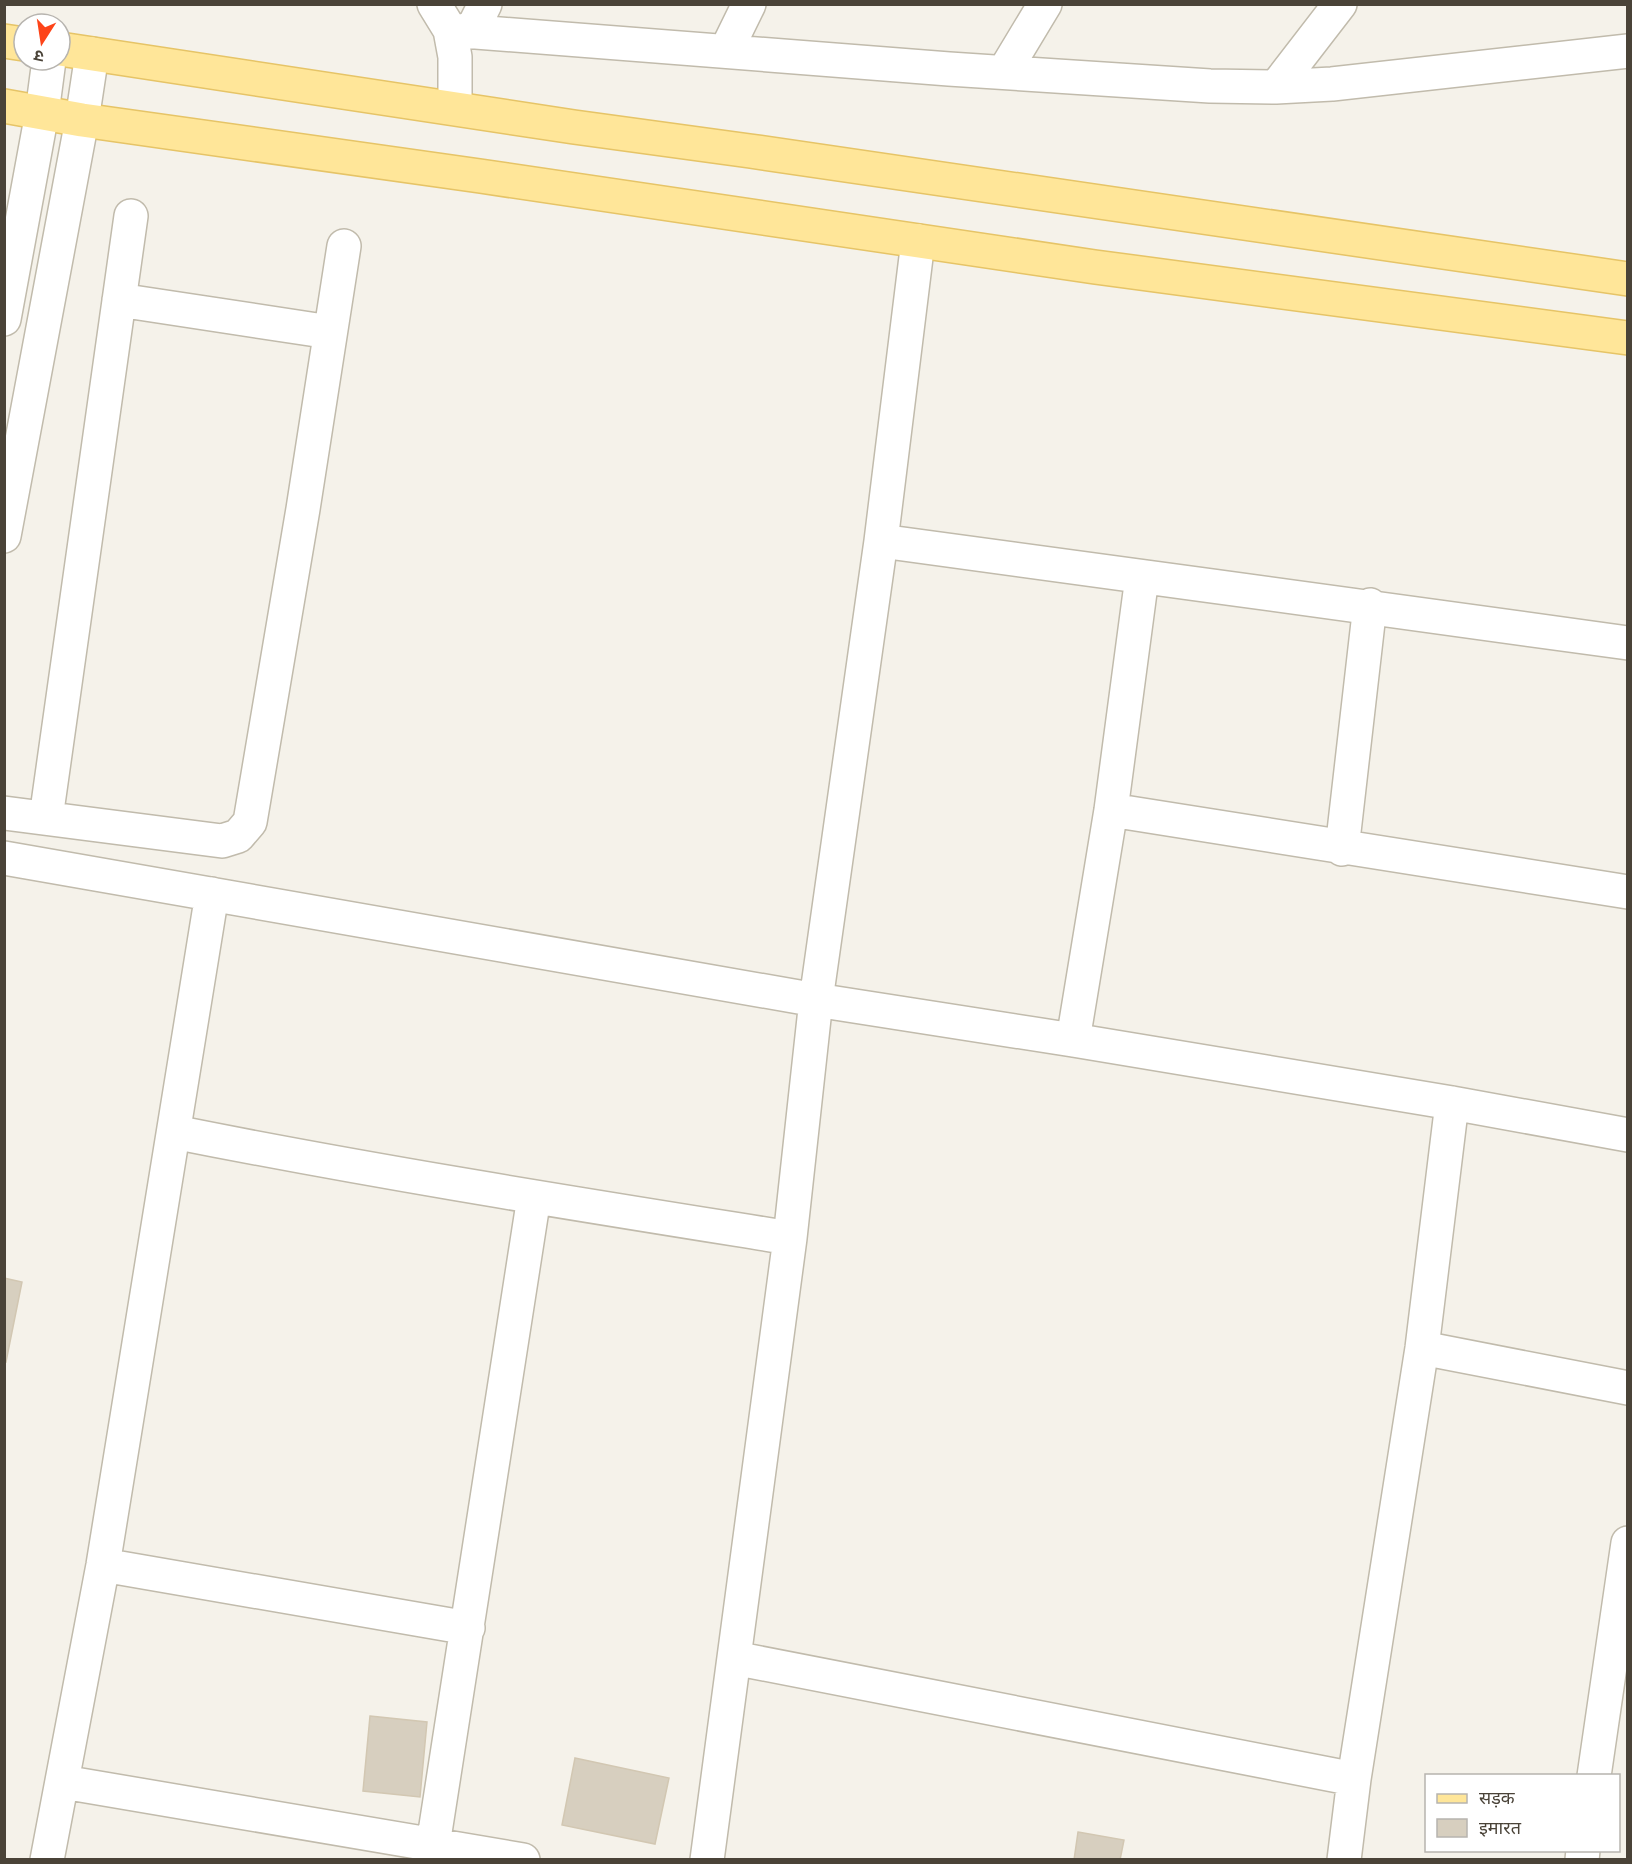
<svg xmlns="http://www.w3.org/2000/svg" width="1632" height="1864" font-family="'Space Grotesk','Noto Sans Devanagari',sans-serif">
	<rect width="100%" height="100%" fill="#f5f2ea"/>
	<path fill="#d7cfbf" stroke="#d2c7b2" stroke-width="1.5" d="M4 1278 22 1282 6 1362 4 1361Z
		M370 1716 427 1722 420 1797 363 1791Z
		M575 1758 669 1778 655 1844 562 1825Z
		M1078 1832 1124 1840 1120 1860H1074Z"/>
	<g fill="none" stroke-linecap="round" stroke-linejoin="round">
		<defs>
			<path id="minor" d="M434 4 450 30 455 57V108
				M450 30 949 69 1210 86 1276 87 1332 84 1628 51
				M471 32 485 4
				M726 51 749 4
				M1004 72 1045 4
				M1276 87 1340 4
				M119 300 330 332
				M4 319 42 113 49 60
				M4 536 82 120 92 54
				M881 541C1130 576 1379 607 1628 643
				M1111 810 1628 892
				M4 813 222 841 238 836 250 822 303 509 344 246
				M46 818 131 216
				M1342 849 1370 605
				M4 858 816 1000 1073 1040 1452 1103 1628 1135
				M1073 1040 1111 810 1142 577
				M174 1132C379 1173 584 1205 790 1238
				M1422 1348 1628 1388
				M103 1565 468 1628
				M734 1658 1354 1779
				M1594 1776 1628 1543
				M63 1782 523 1860
				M433 1845 534 1197
				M47 1860 103 1565 212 894
				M707 1860 790 1238 816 1000 881 541 918 241
				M1344 1860 1354 1779 1422 1348 1452 1103
				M1582 1860 1583 1850"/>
			<path id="major" d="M4 41 24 44
				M60 49 574 127 750 151 1628 279
				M4 106 82 120 480 176 1095 267 1628 338"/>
		</defs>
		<use href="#minor" stroke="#c1bbac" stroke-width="36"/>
		<use href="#major" stroke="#e6c467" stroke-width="36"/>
		<use href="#minor" stroke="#fff" stroke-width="33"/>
		<use href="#major" stroke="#ffe699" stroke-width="33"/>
	</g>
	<rect width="1632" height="1864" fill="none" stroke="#4a4338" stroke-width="12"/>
	<rect x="1425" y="1774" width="195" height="78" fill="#ffffff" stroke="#b7b4af" stroke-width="1.5"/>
	<rect x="1437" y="1794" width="30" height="9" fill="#ffe699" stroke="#b7b4af" stroke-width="1.5"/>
	<text x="1479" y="1804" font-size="18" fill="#4a4338">सड़क</text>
	<rect x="1437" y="1819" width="30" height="18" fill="#d7cfbf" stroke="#b7b4af" stroke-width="1.5"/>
	<text x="1479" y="1834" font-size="18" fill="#4a4338">इमारत</text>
	<g transform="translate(42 42) rotate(192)"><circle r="28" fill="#ffffff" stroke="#b7b4af" stroke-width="1.5"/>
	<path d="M0-4.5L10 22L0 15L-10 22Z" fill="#fd4419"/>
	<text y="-9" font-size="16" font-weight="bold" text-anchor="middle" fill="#4a4338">उ</text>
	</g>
</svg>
